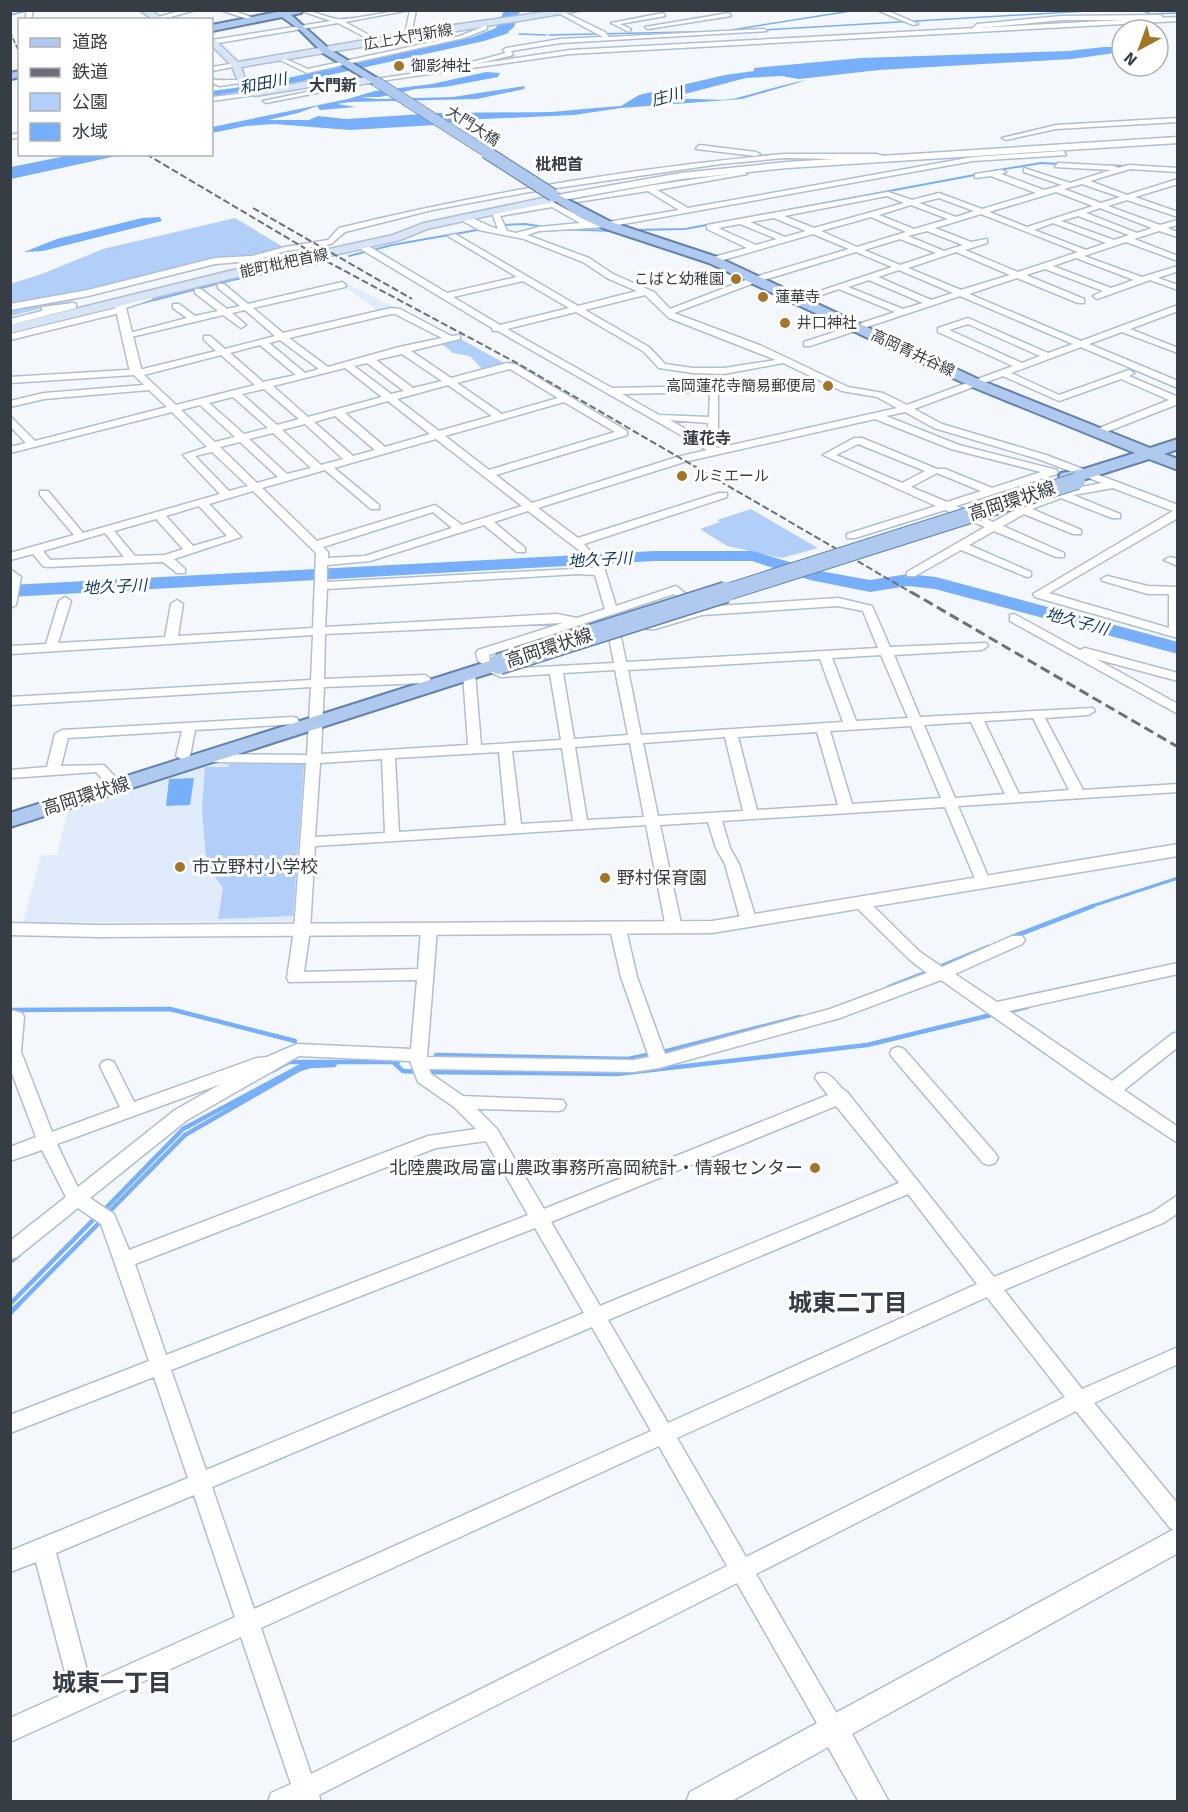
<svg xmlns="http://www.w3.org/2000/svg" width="1188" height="1812" font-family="Signika,'Noto Sans JP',sans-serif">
	<rect width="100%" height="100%" fill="#f4f8fc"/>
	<path fill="#e0ecfc" d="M350 285 395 308 380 312 344 286Z
		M305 762 297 921 23 923 41 855H57L68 808 200 763Z"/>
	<path fill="#b1cff8" d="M235 218 285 248 11 316 10 284 42 274 103 249Z
		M459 338 506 364 483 370 470 356 453 353 441 343Z
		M751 509 818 548 782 558 727 546 700 529 720 522 717 520Z
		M229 764H304L293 916 218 919 223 888 212 872 207 870 202 809 205 767H228Z"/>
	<path fill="#77affb" d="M504 11H520L514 27 508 32 509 33 484 41 289 84 212 96V91L256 85 473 37 496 28Z
		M1104 47H1122V52L1072 59 879 70 799 79 782 76 746 78 677 96H687L681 99C699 98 719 102 737 98 761 92 783 84 807 80L742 99 621 108 574 115 462 120 435 125 350 130 274 124 246 126 212 133V127L348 99 375 91 432 84 486 72 500 73 498 77 445 87 416 89 380 97H360L377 99 453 97 525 86 524 89 477 99 350 102 337 104 356 107 320 110 317 106 298 113 268 120H309L318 116 346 119 439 113 552 112 595 108 621 106 639 95 725 75 754 71V68L861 58 1068 51Z
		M76 154 121 155 11 179V167Z
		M160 217 162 221 43 251 24 252 57 239 142 218Z
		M194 778 190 805 166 806 169 779Z"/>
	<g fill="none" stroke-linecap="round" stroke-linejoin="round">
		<path stroke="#77affb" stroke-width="1.5" d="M1141 10 1150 14 1178 13
			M10 15 26 11
			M731 30 857 10
			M763 30 1104 10
			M519 34 546 35
			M549 35 734 31
			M10 80 20 79"/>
		<path stroke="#77affb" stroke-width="2" d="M1085 165 1129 166
			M987 172 1041 163 1060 164
			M503 225 525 224 545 227
			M552 229 616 231
			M632 230 685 229 980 174
			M349 256 392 245 483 229
			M131 306 232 280 317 264"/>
		<path stroke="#77affb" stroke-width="3" d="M1089 907 1178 878"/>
		<path stroke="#77affb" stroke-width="4.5" d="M1012 937 1093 906
			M937 968 988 947
			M889 987 930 971
			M10 1010 170 1009 295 1041
			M1006 1012 1027 1007
			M659 1053 800 1017
			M436 1055 628 1059 652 1054
			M392 1061 403 1071 419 1072
			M272 1071 289 1062H398
			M426 1072 617 1074 867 1045 995 1014
			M103 1211 183 1129 301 1066H306
			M108 1213 185 1135 300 1069 310 1066 334 1065 336 1062
			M10 1262 19 1255
			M10 1304 97 1216
			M17 1306 101 1221"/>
		<path stroke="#77affb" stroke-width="5" d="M10 1313 19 1304"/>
		<path fill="#77affb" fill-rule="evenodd" d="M655 551H753L820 571 870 580 908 574 936 577 1178 642V654L935 589 908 586 870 592 810 580 752 561H655L10 597V585Z"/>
		<defs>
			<path id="minor" d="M27 10H33L31 20H25Z
				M183 10H196L159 20 155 18Z
				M220 10H231L257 19 254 21Z
				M299 10C313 10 324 17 337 19 353 21 389 10 410 10L345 22 380 41 378 44 338 23 212 44V40L331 21Z
				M410 10H416L411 35 408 37 405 35Z
				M877 10H886L918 24 913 25Z
				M562 11 605 32 609 37 764 29 767 31 560 43 511 51 513 55 456 69 453 67 506 53 503 50 506 48 560 39 603 37 560 14Z
				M663 13 665 16 620 24 631 29 629 32 611 23Z
				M729 13 731 16 648 29 645 27Z
				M1161 15 1164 20H1062L979 28 976 30 973 28 977 24 1062 16Z
				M484 22 487 24V29L464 38 307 73 276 58 281 57 308 69 460 36 482 27 481 24Z
				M236 63 238 66 212 71V67Z
				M375 78 377 81 266 103 263 101Z
				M212 79C223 82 236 78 245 82L220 86 212 83Z
				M256 92 254 95 212 101V97Z
				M1178 118V122L1056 129 1006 140 1002 138 1056 125Z
				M20 133V137L10 139V135Z
				M699 145 756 152 760 154 756 156 696 149Z
				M1063 151 1066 155 973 161 607 227 539 231 527 235 589 258 613 274 654 292 670 309 748 279 849 249 813 234 713 263 710 262V258L747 248 707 229V225L888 192 912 200 939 193 982 209 1036 193 991 176 975 178V174L1002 170 1006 172 1001 174 1044 190 1062 185 1024 172V168L1070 183 1111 170 1055 167 1058 163 1114 166 1118 168 1129 165 1178 168V172L1130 169 1090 181 1127 195 1178 179V184L1135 197 1178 212V217L1127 200 1108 206 1160 225 1178 220V225L1167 228 1178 232V237L1159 231 1134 239 1178 256V261L1126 242 1084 256 1142 277 1178 266V271L1158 278 1178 285V290L1150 280 1097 299 1093 296 1103 291 1045 269 1026 275 1084 299V303H1078L1017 278 969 294 1081 341 1178 305V311L1130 329 1178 348V353L1122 332 1089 344 1178 381V388L1081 347 1011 373 1059 395 1129 370 1134 373 1129 376 1178 397V404L1096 436 1091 433 1092 431 1169 400 1121 379 1059 401 1003 376 914 409 942 424 1046 455 1178 505V518L1049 593 1169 628V594H1148L1103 581 1101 579 1107 576 1148 586 1178 587V638L1035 597 1033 594 1173 511 1113 488 1073 495 1120 514V518H1112L1061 498 1032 509 1081 530V534H1073L1024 514 1003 526 1064 553V557H1056L994 531 969 545 1031 572V576L1027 577 961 550 915 576H907V572L985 527 945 510 855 538H847V534L936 506 823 455 854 438H862L937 469H945L992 488 1041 472 951 449 875 419 684 462 538 508 578 538 719 493H727V497L584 544 604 567 616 606 676 586 702 607 838 598 872 606 890 647 986 643 988 646 982 650 894 655 920 717 1093 708 1095 711 1088 715 1045 718 1083 790 1178 784V792L958 806 990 881 983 886 976 881 945 807 722 821 730 848 739 864 757 922 749 927 741 922 725 864 716 848 708 822 660 825 682 928 674 933 666 928 646 825 315 846 310 930 304 972 418 969 421 929 429 924 437 929 427 1057 633 1060 649 1057 621 977 610 929 618 924 626 929 637 977 665 1054 830 1009 927 973 910 960 857 908 855 904 857 900H867L920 952 942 967 1012 936H1022L1025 940 1022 944 955 974 997 1002 1178 963V974L1009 1011 1112 1081 1172 1034 1178 1032V1047L1124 1090 1178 1127V1143L1105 1095 941 980 840 1018 659 1068 633 1072 429 1069 431 1074 463 1096 563 1100 566 1105 563 1110 557 1111 477 1109 497 1129 544 1209 828 1095 815 1078 817 1074C832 1069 836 1086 847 1092L994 1277 1153 1212 1178 1195V1213L1165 1222 1004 1290 1082 1389 1178 1347V1364L1094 1403 1178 1504V1531L1170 1528 1076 1411 756 1574 841 1721 845 1729 841 1737 833 1741 825 1737 737 1583 319 1795 321 1802H268L271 1793 291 1784 241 1637 10 1742V1718L70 1691 36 1562 10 1572V1551L188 1478 154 1377 10 1433V1415L149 1361 101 1224 78 1208 17 1257 10 1259V1241L66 1197 42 1150 10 1161V1147L36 1137 10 1068V1010L22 1013 24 1017 21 1052 52 1132 120 1107 100 1066 102 1062 108 1060 114 1062 134 1102 257 1058 267 1057 297 1044 411 1049 417 980 289 982 287 978 294 930 306 763 208 762 201 758 208 754 307 755 311 687 10 705V697L311 680 313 635 10 654V646L46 644 59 601 65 597 71 601 58 643 165 637 171 604 177 600 183 604 178 636 313 628 316 553 253 491 209 504 241 537 174 559 185 569V573H177L163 562 47 567 43 566 33 554 10 560V553L74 535 40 495V491H48L83 533 220 494 183 455 207 447 172 412 10 453V447L26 443 10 426V416L35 441 167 407 149 390 44 399 10 407V401L44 393 144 385 134 375 10 383V377L143 369 216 351 204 340V336H210L225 349 275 336 245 310 232 313 246 325 241 328 223 315 127 338 122 335 187 318 173 308V304H179L195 316 218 311 195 293V289H201L227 309 240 306 218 288V284H224L248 304 342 282 346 285 345 287 253 308 283 333 391 308 400 309 451 336 460 335V339L411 351 451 378 507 363 515 364 627 431V435L496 475 532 503 677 457 707 450 498 331H493L492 328 359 248V244H365L447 293 517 277 448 236 455 234 578 306 637 291 607 278 583 262 524 239 479 230 461 220V216C473 216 486 226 498 229L492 213 553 202 590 222H608L679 210 648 191 577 202 573 200 648 186 743 172 747 174 657 190 688 208 973 157ZM1082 184 1120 197 1101 203 1064 189ZM1056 192 1093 206 1027 227 989 212ZM887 196 904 203 814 228 784 216ZM939 198 974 211 956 217 919 203ZM911 205 948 219 914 229 879 215ZM552 207 580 223 539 227 516 233 507 231 500 216ZM1100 208 1152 228 1137 233 1086 213ZM981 214 1078 252 1018 272 965 250 987 243V239L971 242 935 228ZM1078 216 1129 235 1114 240 1061 221ZM871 217 906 232 857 247 821 231ZM774 218 806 231 785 237 750 222ZM1053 223 1106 243 1086 250 1034 230ZM740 224 777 239 756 245 718 228ZM927 231 963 245 944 251 908 236ZM900 239 936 253 900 265 864 250ZM856 252 892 267 796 299 800 302 839 289 895 312 804 342V346H810L960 296 1073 344 1048 353 968 318 938 328V332L1013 366 907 405 883 393 848 387 762 346 674 313 754 283ZM956 252 1010 275 961 290 908 268ZM1076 258 1134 280 1111 288 1053 266ZM899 270 953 293 931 300 878 277ZM869 280 923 303 903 309 848 287ZM523 281 569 308 500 325 453 297ZM645 295 669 318 776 360 724 368H693L665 364 649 347 585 310ZM576 312 643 351 659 368 693 373 724 374 783 363 842 391 877 397 897 408 718 448 703 439 718 432V379H712L710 386 612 388 507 329ZM391 314H395L442 338 399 347 328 367 289 338ZM968 324 1040 356 1022 363 949 330ZM280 340 319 369 305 373 269 343ZM260 345 296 375 263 382 230 353ZM402 354 442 381 413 388 376 360ZM221 355 255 385 176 405 144 375ZM367 363 404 391 391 394 354 366ZM345 368 382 397 308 417 273 386ZM510 369 558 398 502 414 457 383ZM448 385 492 416 439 431 397 399ZM264 389 299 419 277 425 242 394ZM710 392 709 417 659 415 622 394ZM233 397 268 428 244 434 209 403ZM388 401 430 434 385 447 345 413ZM564 402 615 432 489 470 445 436ZM200 405 235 437 215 442 181 410ZM905 412 934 428 1038 459 1102 483 1061 491 1031 501 993 522 956 506 1057 474V470L959 445 886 416ZM335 416 375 450 353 456 314 422ZM670 420 708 423V430L696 435ZM305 424 343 459 321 465 282 430ZM273 433 311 468 287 474 249 439ZM436 439 522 506 462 525 435 505 317 541 262 488 325 470 371 509H379V505L334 468ZM240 442 278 477 257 483 220 447ZM858 444 925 471 902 483 836 455ZM212 452 248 486 229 491 195 456ZM937 473 981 491 947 502 911 487ZM199 506 227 536 193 546 166 516ZM528 511 580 551 593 568 327 582V565L370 561 484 525 517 552H525V548L494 522ZM433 512 452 528 365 556 328 558V552L323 547ZM156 519 183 549 165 555 135 556 114 531ZM105 533 124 557 50 560 43 551ZM577 574 595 575 605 609 577 618 557 614 325 627 327 589ZM674 594 692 610 647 623V629H655L702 615 838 606 863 611 878 648 626 662 621 637 615 633 609 637 614 663 502 669 488 665 482 669 501 677 550 674 561 740 481 745 475 673 469 669 463 673 468 745 321 754 324 687 425 683 431 679 425 675 324 679 325 634 563 623 478 650 476 653 478 661 484 665 490 661 489 655ZM881 655 908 718 856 721 832 658ZM820 659 843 722 641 735 628 670ZM615 670 628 735 574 739 563 673ZM1033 718 1069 790 1019 794 984 721ZM971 722 1005 794 955 798 924 725ZM911 726 941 798 852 804 830 731ZM817 732 838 805 757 810 738 737ZM725 737 743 811 658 816 643 743ZM630 743 644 817 587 820 575 747ZM562 748 573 821 521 824 512 751ZM499 752 506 825 399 832 395 758ZM382 759 385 833 315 837 320 763ZM299 1056 410 1061 418 1082 454 1107 476 1129 428 1136 129 1250 114 1214 90 1198 187 1120ZM221 1084 175 1110 78 1187 76 1184 57 1144ZM836 1106 899 1183 600 1306 551 1222ZM486 1141 528 1215 166 1355 135 1264 436 1148ZM908 1194 977 1284 668 1423 608 1320ZM535 1228 584 1313 206 1470 171 1370ZM987 1297 1065 1397 746 1557 677 1438ZM592 1327 651 1431 254 1609 212 1487ZM659 1446 727 1566 311 1774 261 1628ZM194 1495 235 1617 90 1682 56 1553Z
				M784 154H876L893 158 889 160 784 158 720 164 529 192 432 210 345 232 331 244 286 251 252 261 215 264 88 296 10 310V304L88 290 215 258 252 256 285 247 328 240 339 228C485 192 634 168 784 154Z
				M73 303 76 304V308L10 325V319L42 311V307Z
				M121 307 125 310 124 312 10 340V334Z
				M1170 557 1178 559V566L1164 560Z
				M10 569 21 577 16 605 10 608Z
				M1014 614 1080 650 1085 648 1178 673V681L1096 659 1178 704V714L1010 621V615Z
				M292 717 297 718 299 721 297 724 195 730 190 756 183 760 176 756 182 731 68 738 61 766 104 765 117 779 115 782H105L96 772 10 778V770L47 767 55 734 62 730Z
				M898 1047 904 1049 995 1153 998 1158 995 1163 989 1165 983 1163 892 1057 890 1053 892 1049Z"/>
			<path id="tertiary" d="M1178 17V21L570 54 373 82 369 80 570 50Z
				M1178 137V143L787 168 681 179 557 201 552 198 557 195 681 173 787 162Z
				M148 294 153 297 152 299 126 308 142 372 136 375 130 372 115 306Z
				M1178 844V856L712 933 99 937 10 935V923L99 925 712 921Z
				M1178 1527V1553L852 1734 889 1802H859L828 1747 730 1802H686L690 1792Z"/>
			<path id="secondary" d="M139 10H150L165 20H154Z
				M559 10H584L241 67 247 84 257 90 310 81 373 77 378 80 373 83 310 87 255 96 240 87 232 66 212 46V40H215L238 62 440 27Z
				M557 195 562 198 561 200 427 229 400 240 229 279 10 333V325L229 271 393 235 424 223Z"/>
			<path id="primary" d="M287 10H302L301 13 291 15 329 49 380 80V84H374L323 53 300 30 282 17 212 31V25Z
				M20 71V77L10 79V73Z
				M553 192 611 222 717 257 980 380 1150 448 1178 439V449L1164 454 1178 459V470L1149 459 1086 479H1061L1059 476 1061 473 1084 469 1135 453 970 386 709 263 603 228 581 218 549 197 547 195Z
				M499 658 506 660 508 664 506 668 10 827V813Z"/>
		</defs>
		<use href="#minor" stroke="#afbed3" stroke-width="3"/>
		<use href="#tertiary" stroke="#afbed3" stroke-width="3"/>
		<use href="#secondary" stroke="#afbed3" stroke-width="3"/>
		<use href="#primary" stroke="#6382ac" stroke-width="4"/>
		<use href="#minor" fill="#fff" fill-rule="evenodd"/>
		<use href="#tertiary" fill="#fff" fill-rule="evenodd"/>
		<use href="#secondary" fill="#d7e5f7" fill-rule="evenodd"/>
		<use href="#primary" fill="#afcaee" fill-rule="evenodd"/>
		<path stroke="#6a7077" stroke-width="1.5" stroke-dasharray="5 2" stroke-linecap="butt" d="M10 32 20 54"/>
		<path stroke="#6a7077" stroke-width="2" stroke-dasharray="7 3" stroke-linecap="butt" d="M146 154 328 262 515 362 914 594
			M253 208 412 299"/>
		<path stroke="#6a7077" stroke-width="3" stroke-dasharray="10 5" stroke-linecap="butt" d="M911 592 1178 747"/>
		<defs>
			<path id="primary-bridge-far3" d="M377 82 488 153"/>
			<path id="primary-bridge-far2" d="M486 152 553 195"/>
			<path id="primary-bridge-far1" d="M721 594 1077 481"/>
			<path id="primary-bridge" d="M499 664 726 592"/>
		</defs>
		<use href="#primary-bridge-far3" stroke="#6382ac" stroke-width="11" stroke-linecap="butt"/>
		<use href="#primary-bridge-far2" stroke="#6382ac" stroke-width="14" stroke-linecap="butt"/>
		<use href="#primary-bridge-far1" stroke="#6382ac" stroke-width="18" stroke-linecap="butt"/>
		<use href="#primary-bridge" stroke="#6382ac" stroke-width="23" stroke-linecap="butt"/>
		<use href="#primary-bridge-far3" stroke="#afcaee" stroke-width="10"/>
		<use href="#primary-bridge-far2" stroke="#afcaee" stroke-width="12"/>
		<use href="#primary-bridge-far1" stroke="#afcaee" stroke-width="16"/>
		<use href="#primary-bridge" stroke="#afcaee" stroke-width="20"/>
	</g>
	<g fill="#a37527" stroke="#fff" stroke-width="2">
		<circle cx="399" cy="66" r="6"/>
		<circle cx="736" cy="279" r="6"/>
		<circle cx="763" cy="297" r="6"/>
		<circle cx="785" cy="323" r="6"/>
		<circle cx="828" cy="386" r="6"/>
		<circle cx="682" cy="476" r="6"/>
		<circle cx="180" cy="867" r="6"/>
		<circle cx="605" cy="878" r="6"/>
		<circle cx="815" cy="1168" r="6"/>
	</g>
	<g text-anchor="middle" stroke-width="6" stroke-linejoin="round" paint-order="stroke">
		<g font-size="15" fill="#373d45" stroke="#fff">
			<text transform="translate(408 37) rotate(-10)" y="5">広上大門新線</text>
			<text transform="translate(473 126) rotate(33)" y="5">大門大橋</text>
			<text transform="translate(284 263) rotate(-12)" y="5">能町枇杷首線</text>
			<text transform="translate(913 353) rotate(25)" y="5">高岡青井谷線</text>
		</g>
		<g font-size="15" fill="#373d45" stroke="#fff" text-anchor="start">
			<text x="411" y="71">御影神社</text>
			<text x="724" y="284" text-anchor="end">こばと幼稚園</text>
			<text x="775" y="302">蓮華寺</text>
			<text x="797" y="328">井口神社</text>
			<text x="816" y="391" text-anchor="end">高岡蓮花寺簡易郵便局</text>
			<text x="694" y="481">ルミエール</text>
		</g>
		<g font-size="16" font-style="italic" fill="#113766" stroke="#fff">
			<text transform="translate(263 83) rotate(-12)" y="6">和田川</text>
			<text transform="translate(667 96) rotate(-15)" y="6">庄川</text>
			<text transform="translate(600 559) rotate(-3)" y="6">地久子川</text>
			<text transform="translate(115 586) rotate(-3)" y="6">地久子川</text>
			<text transform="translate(1077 621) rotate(15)" y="6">地久子川</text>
		</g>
		<g font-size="16" font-weight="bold" fill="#373d45" stroke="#fff">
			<text x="333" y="91">大門新</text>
			<text x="559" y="170">枇杷首</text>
			<text x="707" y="444">蓮花寺</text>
		</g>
		<g font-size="18" fill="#373d45" stroke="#fff">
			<text transform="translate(1012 501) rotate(-18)" y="6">高岡環状線</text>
			<text transform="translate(549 648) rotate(-18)" y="6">高岡環状線</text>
			<text transform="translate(86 796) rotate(-17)" y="6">高岡環状線</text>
		</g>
		<g font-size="18" fill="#373d45" stroke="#fff" text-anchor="start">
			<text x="192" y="873">市立野村小学校</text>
			<text x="617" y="884">野村保育園</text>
			<text x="803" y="1174" text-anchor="end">北陸農政局富山農政事務所高岡統計・情報センター</text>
		</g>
		<g font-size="24" font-weight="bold" fill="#373d45" stroke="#fff">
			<text x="848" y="1311">城東二丁目</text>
			<text x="112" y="1691">城東一丁目</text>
		</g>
	</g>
	<rect width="1188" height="1812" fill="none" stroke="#373d45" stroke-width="24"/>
	<rect x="18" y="18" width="195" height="138" fill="#ffffff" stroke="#afb1b5" stroke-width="1.5"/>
	<rect x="30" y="38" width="30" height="9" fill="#afcaee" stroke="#afb1b5" stroke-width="1.5"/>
	<text x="72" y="48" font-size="18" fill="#373d45">道路</text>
	<rect x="30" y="68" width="30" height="9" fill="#6a7077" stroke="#afb1b5" stroke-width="1.5"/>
	<text x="72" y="78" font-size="18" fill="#373d45">鉄道</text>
	<rect x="30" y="93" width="30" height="18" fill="#b1cff8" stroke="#afb1b5" stroke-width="1.5"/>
	<text x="72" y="108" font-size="18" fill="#373d45">公園</text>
	<rect x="30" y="123" width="30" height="18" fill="#77affb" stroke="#afb1b5" stroke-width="1.5"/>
	<text x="72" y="138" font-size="18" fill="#373d45">水域</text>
	<g transform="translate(1140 48) rotate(221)"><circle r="28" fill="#ffffff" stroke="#afb1b5" stroke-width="1.5"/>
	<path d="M0-4.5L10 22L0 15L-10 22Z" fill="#a37527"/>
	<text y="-9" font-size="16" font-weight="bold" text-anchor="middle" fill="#373d45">N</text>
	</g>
</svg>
